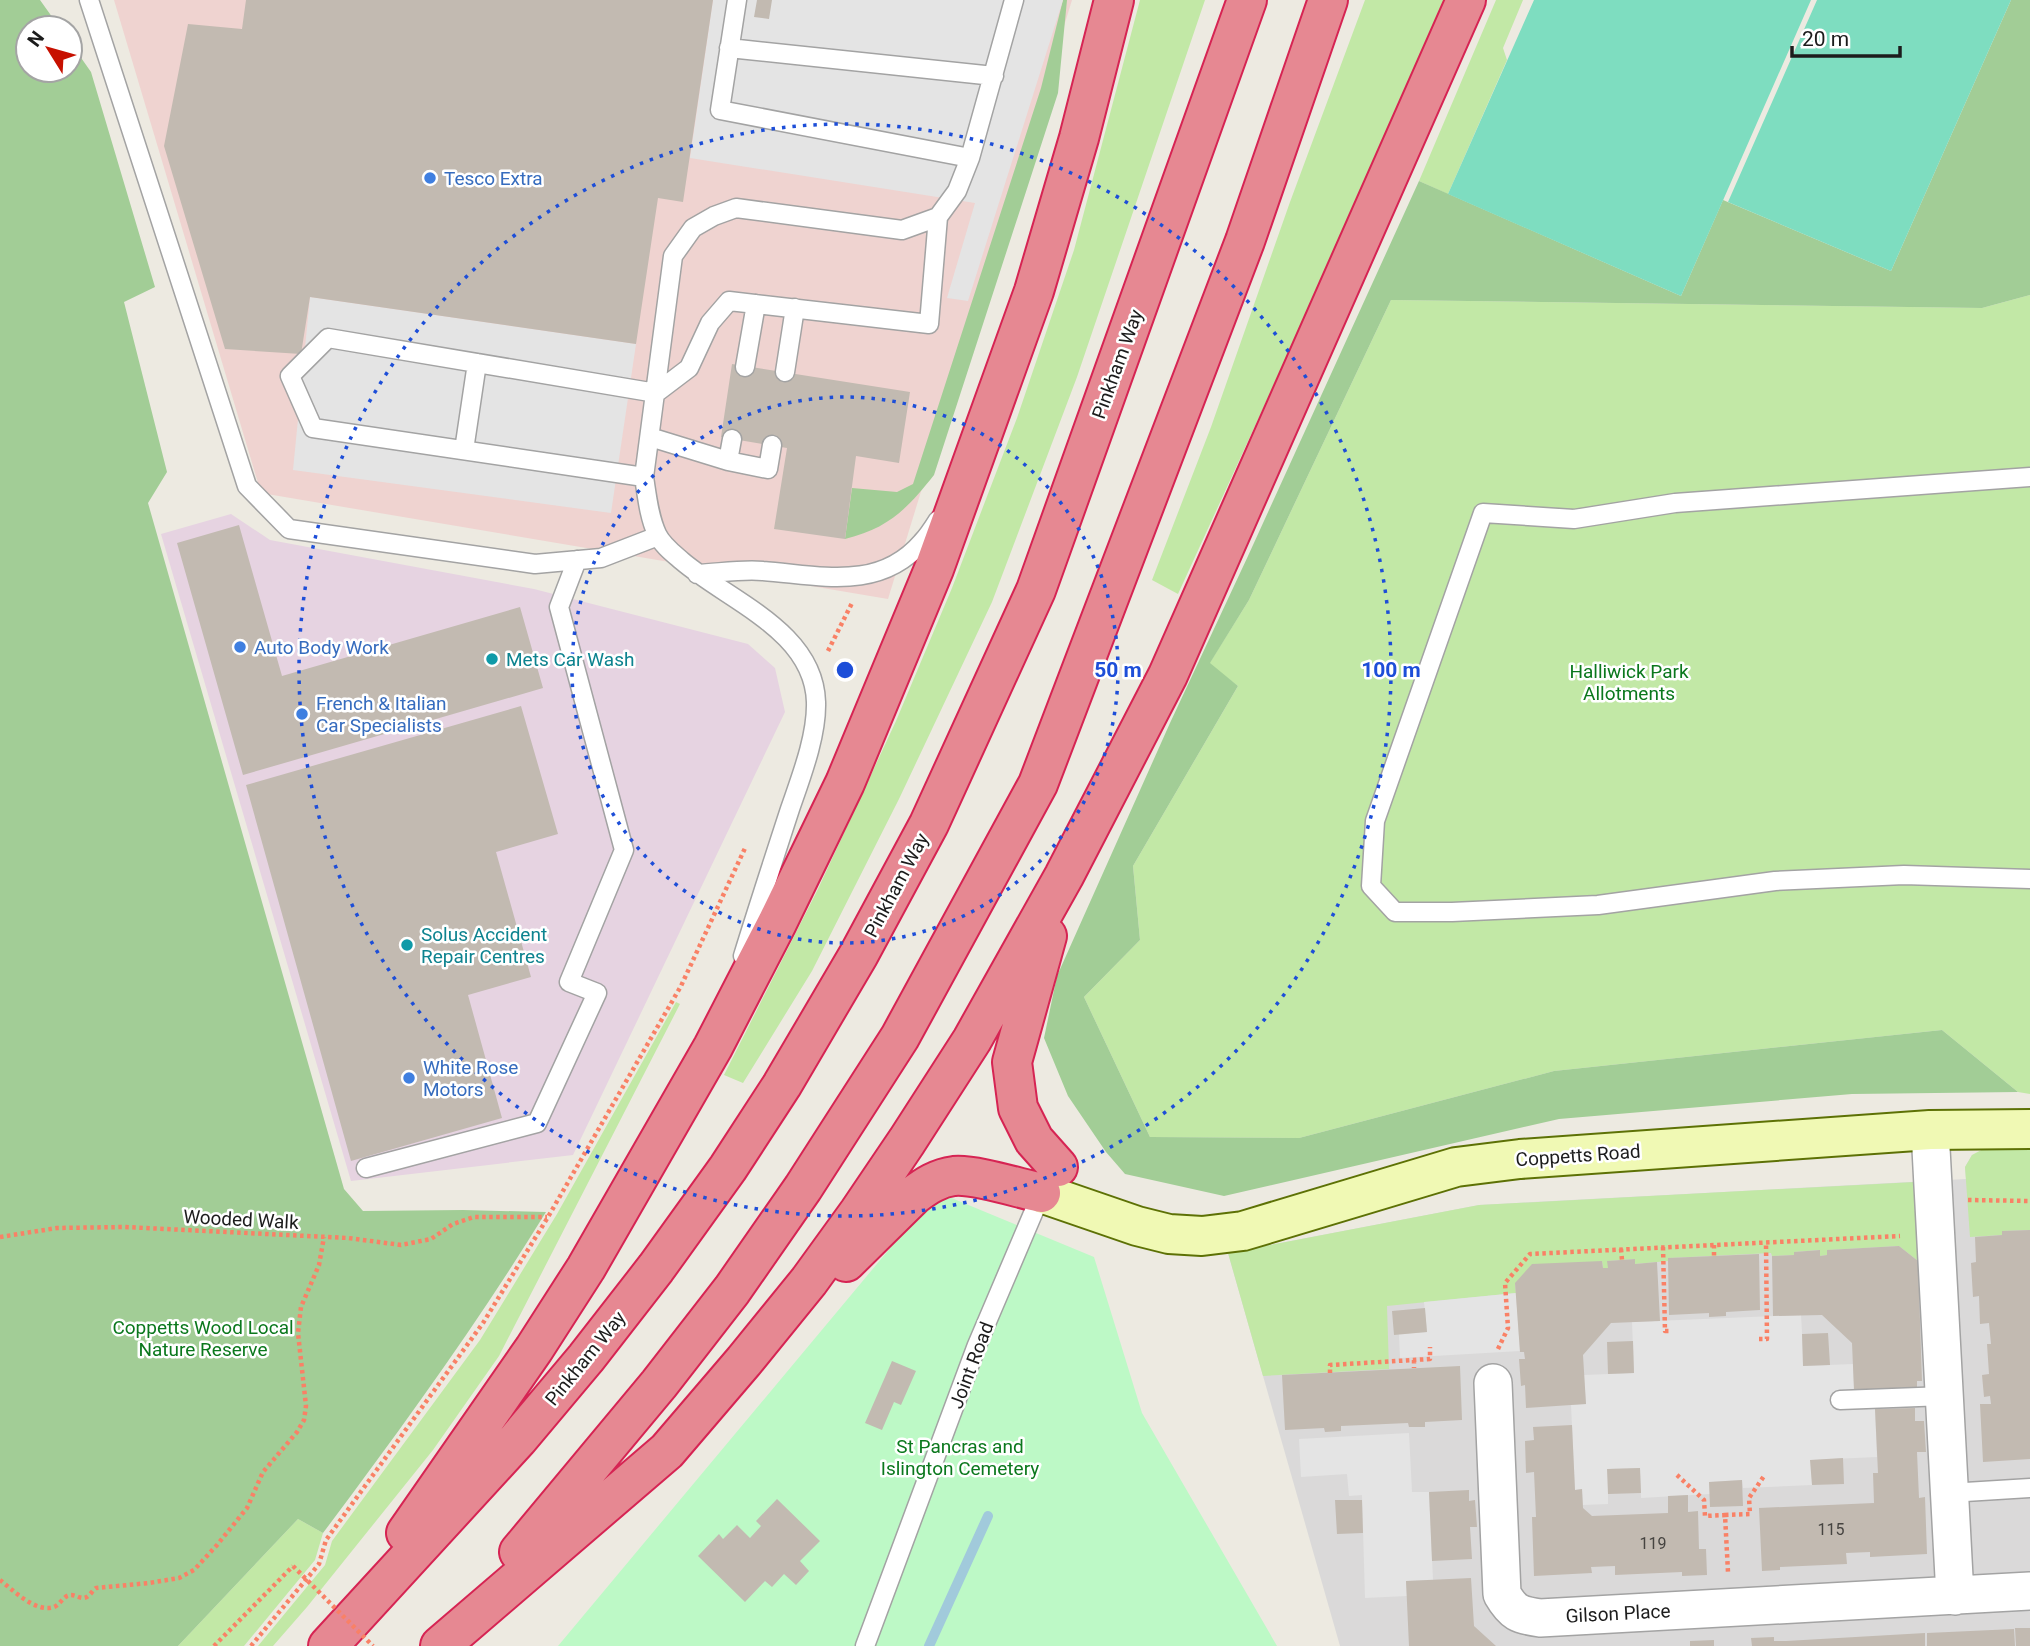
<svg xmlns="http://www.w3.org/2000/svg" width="2030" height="1646" font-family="Roboto,sans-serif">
	<rect width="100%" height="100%" fill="#edeae1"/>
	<path fill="#dad9d9" d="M2030 1147V1646H1340L1228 1253 1479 1205 1966 1179 1965 1167 1972 1155Z"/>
	<path fill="#efd3d0" d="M114 0H1072L888 599 261 493Z"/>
	<path fill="#e6d3e1" d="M231 514 270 540 534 589 748 644 775 668 785 712 573 1155 351 1181 161 534Z"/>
	<path fill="#c2e8a6" d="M1140 0H1205L1077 377 992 602 899 799 812 971 743 1083 724 1075 818 889 896 721 952 588 1017 418 1074 250Z
		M1365 0H1445L1326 271 1178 594 1152 580 1211 427 1290 202Z
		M1496 0H1523L1503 48 1507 60 1448 194 1419 181Z
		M2030 295V1094L2018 1092 1942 1030 1554 1071 1299 1138 1150 1137 1084 997 1140 940 1133 866 1238 686 1209 664 1249 600 1391 300 1982 308Z
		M676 1002 680 1004 499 1356 433 1450 307 1607 273 1646H258L325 1565 332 1541 480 1340 557 1214Z
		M2030 1147V1230L2002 1231V1235L1970 1237 1965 1167 1972 1155 1985 1148Z
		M1915 1182 1918 1261 1899 1246 1828 1250 1827 1255 1820 1256 1819 1250 1794 1252V1255L1772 1256 1771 1253 1669 1258 1668 1261 1635 1264V1259L1608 1261V1268H1603L1602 1261 1515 1283 1516 1293 1387 1306 1389 1369 1263 1376 1228 1253 1479 1205Z
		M298 1519 323 1533 315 1560 244 1646H178Z"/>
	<path fill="#a2cd96" d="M0 0H40L60 28H28V70H70V42L91 72 155 287 124 302 167 472 148 503 344 1189 363 1211 463 1210 546 1212C478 1323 401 1429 323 1533L298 1519 178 1646H0Z
		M1063 0H1067L1058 93 934 475C907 509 889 528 845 539L852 488 897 492 913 484 1041 88Z
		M2011 0H2030V295L1982 308 1391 300 1249 600 1210 663 1238 686 1133 866 1140 940 1084 997 1150 1137 1299 1138 1554 1071 1942 1030 2018 1092 1852 1094 1559 1119 1224 1196 1125 1174 1106 1152 1068 1096 1044 1038 1057 976 1170 723 1248 556 1419 181 1681 296 1723 200 1891 271Z"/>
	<path fill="#bdf9c6" d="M937 1192 1094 1257 1142 1413 1277 1646H558Z"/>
	<path fill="#7eddc0" d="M1534 0H1811L1681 296 1448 194Z
		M1817 0H2011L1891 271 1728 202Z"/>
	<path fill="#e4e4e4" d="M713 0H1063L968 301 947 298 975 203 690 158Z
		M310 297 636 344 611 513 293 470Z
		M1516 1293 1520 1351 1400 1358 1399 1334 1427 1332 1424 1302Z
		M1801 1315 1804 1366 1853 1364 1855 1410 1875 1409 1877 1457 1811 1460 1812 1485 1743 1488 1742 1480 1710 1482V1494L1641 1498 1640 1468 1608 1469V1504L1583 1505 1582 1489 1575 1490 1571 1405 1586 1404 1584 1375 1634 1373 1632 1322Z
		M1409 1433 1412 1492H1429L1433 1580 1406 1581 1407 1596 1365 1598 1362 1495 1349 1496 1347 1474 1301 1477 1299 1439Z"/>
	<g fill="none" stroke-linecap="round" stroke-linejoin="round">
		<path stroke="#a1cadb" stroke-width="10" d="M929 1646 988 1516"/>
	</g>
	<path fill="#c2bab1" d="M246 0H713L683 202 658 198 636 344 310 297 301 354 225 349 164 146 188 24 242 29Z
		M757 0H772L769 19 754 17Z
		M732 364 910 392 899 463 856 456 845 539 774 529 787 448 721 437Z
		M239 525 282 676 520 607 543 688 243 775 177 543Z
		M521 706 558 834 496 852 531 977 468 995 502 1118 351 1161 246 785Z
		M2030 1230V1459L1983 1462 1980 1404H1991L1990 1396 1984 1397 1982 1375 1989 1374 1987 1344H1991L1989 1323 1980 1324 1979 1296 1973 1297 1971 1263 1976 1262 1975 1237 2002 1235V1231Z
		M1899 1246 1918 1261 1922 1381H1917V1387L1854 1390 1852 1343 1822 1315 1773 1316 1772 1256 1794 1255V1252L1820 1250V1256L1827 1255V1250Z
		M1759 1254 1760 1310 1726 1312V1316L1709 1317V1313L1669 1315 1668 1258Z
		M1635 1259V1264L1657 1262 1660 1321 1611 1323 1583 1355 1586 1404 1526 1408 1525 1385 1521 1386 1519 1359H1525L1524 1352H1520L1515 1283 1532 1264 1602 1261 1603 1268H1608L1607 1261Z
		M1425 1308 1427 1332 1394 1335 1392 1311Z
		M1828 1333 1830 1365 1803 1366 1802 1334Z
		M1633 1341 1634 1373 1608 1374 1607 1342Z
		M892 1361 916 1371 901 1405 894 1402 882 1430 865 1423Z
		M1460 1366 1462 1420 1425 1422V1427H1409L1408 1423 1341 1426V1431L1325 1432 1324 1428 1285 1430 1282 1375Z
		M1915 1408V1421H1924L1926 1452H1917L1919 1498 1925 1497 1927 1554 1870 1557V1552L1846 1553 1847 1564 1780 1567V1570L1762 1571 1759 1508 1874 1503 1873 1473H1878L1875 1409Z
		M1572 1425 1575 1490 1582 1489 1583 1508 1592 1516 1668 1513V1496L1688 1495V1512L1698 1511 1699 1549H1706L1707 1575 1682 1576V1572L1615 1575V1566L1591 1567 1592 1573 1534 1576 1532 1517H1536L1534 1472 1526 1473 1525 1441 1534 1440 1533 1427Z
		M1843 1458 1844 1484 1812 1485 1810 1460Z
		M1640 1468 1641 1493 1608 1494 1607 1469Z
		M1742 1480 1743 1506 1710 1507 1709 1482Z
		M1469 1490V1501L1475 1500 1477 1527H1470L1472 1559 1432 1561 1429 1492Z
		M777 1499 820 1541 800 1561 809 1571 796 1585 784 1574 772 1587 765 1581 745 1602 698 1556 719 1534 723 1539 737 1525 750 1538 761 1526 756 1521Z
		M1335 1500H1362L1363 1533 1337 1534Z
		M1471 1578 1474 1626 1496 1646H1409L1406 1581Z
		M2015 1628H2030V1646H2016Z
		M2014 1629 2015 1646H1927V1633Z
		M1925 1633V1646H1752L1751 1638 1774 1637V1641H1786Z
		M1714 1640V1646H1690V1641Z"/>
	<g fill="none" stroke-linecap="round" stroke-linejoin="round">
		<defs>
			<path id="lane" d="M89 0 247 486 289 529 535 564 601 558 658 536
				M737 0 720 110 970 158
				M729 48 994 76
				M745 367 756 304
				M785 372 795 308
				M650 437 728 461 768 469 772 445
				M464 450 477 363
				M728 461 732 439
				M644 477 313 428 290 376 328 338 656 393 689 368 710 323 729 301 929 324 938 217
				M2030 477 1675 503 1574 519 1483 513 1375 821 1371 886 1395 912H1452L1598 905 1775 881 1904 875 2030 879
				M697 574C719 573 742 569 763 571 819 575 879 592 922 542 928 536 933 528 938 520
				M743 956C758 907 774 858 790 809 801 777 817 736 816 702 814 631 729 601 682 561 674 554 662 545 657 534 649 517 647 496 644 477L673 256 693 228 714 216 736 208 902 230 938 217 957 191 970 158 1014 0
				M366 1168 537 1123 597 993 569 982 624 850 559 607 577 560
				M1840 1400 1945 1396
				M1949 1493 2030 1488
				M865 1646 977 1345 1043 1190"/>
			<path id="street" d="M1930 1130 1955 1596
				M1493 1383 1502 1594C1513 1613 1519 1615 1540 1618L2030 1591"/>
			<path id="secondary" d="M1041 1193 1137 1226 1169 1234 1202 1236 1243 1231 1456 1167 1520 1159 1930 1130 2030 1129"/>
			<path id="highway" d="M1047 936 1012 1062 1018 1108 1034 1140 1058 1167
				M846 1262 914 1195C926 1186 938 1178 954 1176 975 1174 1018 1188 1041 1193
				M406 1533 534 1349 586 1268 713 1047 777 923 845 783 934 569 1034 291 1079 138 1114 0
				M519 1552 659 1384 732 1290 803 1188 900 1037 1038 784 1245 241 1328 0
				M328 1646 518 1439 586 1358 656 1268 728 1168 782 1085 859 954 929 824 1036 590 1247 0
				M440 1646 667 1451 744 1361 809 1281 859 1212 907 1141 972 1040 1064 876 1168 675 1466 0"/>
		</defs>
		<use href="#lane" stroke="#a3a3a3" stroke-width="21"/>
		<use href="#street" stroke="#a3a3a3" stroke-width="40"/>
		<use href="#secondary" stroke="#5d7105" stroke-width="42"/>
		<use href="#highway" stroke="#d62453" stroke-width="42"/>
		<path stroke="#f98166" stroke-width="4.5" stroke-dasharray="3.5 3.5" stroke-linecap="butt" d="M828 651 852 603
			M1968 1200 2030 1201
			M0 1237 57 1228 125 1227 348 1238 401 1245 431 1239 453 1224 474 1217H547
			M1714 1245V1256
			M1663 1247 1665 1331H1671
			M1621 1249 1622 1260
			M1759 1339H1767L1766 1243
			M1498 1349 1508 1328 1505 1283 1530 1254 1900 1236
			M1414 1360V1368
			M1330 1373V1365L1430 1359V1347
			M1677 1475 1704 1500 1705 1516 1725 1515 1728 1572
			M1725 1515 1750 1514 1749 1498 1764 1476
			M0 1580C13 1590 35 1613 54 1607 59 1605 62 1599 67 1596 75 1592 81 1602 88 1596 91 1594 93 1590 96 1588L149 1583 179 1578 194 1570 217 1545 247 1508 263 1472 297 1432 304 1420 306 1406 298 1333 301 1307 319 1265 324 1237
			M214 1646 293 1566
			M251 1646 319 1564 326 1540 483 1323 548 1217 681 986 746 846"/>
		<use href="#lane" stroke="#fff" stroke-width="18"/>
		<use href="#street" stroke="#fff" stroke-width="37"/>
		<use href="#secondary" stroke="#f0f9b4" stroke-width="38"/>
		<use href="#highway" stroke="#e68892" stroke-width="38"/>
		<path stroke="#f98166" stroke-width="4.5" stroke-dasharray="3.5 3.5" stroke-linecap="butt" d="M293 1566 373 1646"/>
	</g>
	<g fill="none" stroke="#1d4ed8" stroke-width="3.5" stroke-dasharray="3.5 7">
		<circle cx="845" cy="670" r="273"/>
		<circle cx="845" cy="670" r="546"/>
	</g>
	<g fill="#3f7fe0" stroke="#fff" stroke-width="2.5">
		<circle cx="430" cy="178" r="7"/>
		<circle cx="240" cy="647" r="7"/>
		<circle cx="302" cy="714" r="7"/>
		<circle cx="409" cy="1078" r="7"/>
	</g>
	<g fill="#0f9aa8" stroke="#fff" stroke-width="2.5">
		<circle cx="492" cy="659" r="7"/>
		<circle cx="407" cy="945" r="7"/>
	</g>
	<g text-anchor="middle" stroke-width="5" stroke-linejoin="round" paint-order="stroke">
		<g font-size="16" fill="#464441">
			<text x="1831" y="1535">115</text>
			<text x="1653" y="1549">119</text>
		</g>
		<g font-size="19" fill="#366cbe" stroke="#fff" text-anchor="start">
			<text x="444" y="185">Tesco Extra</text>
			<text x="254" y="654">Auto Body Work</text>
			<text x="316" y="710">French &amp; Italian<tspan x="316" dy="22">Car Specialists</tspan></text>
			<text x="423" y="1074">White Rose<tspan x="423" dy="22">Motors</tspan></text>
		</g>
		<g font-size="19" fill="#1c1c1c" stroke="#fff">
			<text transform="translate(1117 364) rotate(-70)" y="7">Pinkham Way</text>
			<text transform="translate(896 885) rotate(-62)" y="7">Pinkham Way</text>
			<text transform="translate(1578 1155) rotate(-4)" y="7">Coppetts Road</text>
			<text transform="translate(241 1219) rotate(3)" y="7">Wooded Walk</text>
			<text transform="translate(585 1358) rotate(-51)" y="7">Pinkham Way</text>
			<text transform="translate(971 1365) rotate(-69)" y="7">Joint Road</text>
			<text transform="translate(1618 1613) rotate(-3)" y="7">Gilson Place</text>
		</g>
		<g font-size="19" fill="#0d838f" stroke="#fff" text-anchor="start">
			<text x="506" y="666">Mets Car Wash</text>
			<text x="421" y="941">Solus Accident<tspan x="421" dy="22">Repair Centres</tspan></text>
		</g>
		<g font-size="19" fill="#0b781d" stroke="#fff">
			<text x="1629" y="678">Halliwick Park<tspan x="1629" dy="22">Allotments</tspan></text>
			<text x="203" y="1334">Coppetts Wood Local<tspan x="203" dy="22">Nature Reserve</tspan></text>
			<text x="960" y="1453">St Pancras and<tspan x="960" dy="22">Islington Cemetery</tspan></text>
		</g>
	</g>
	<circle cx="845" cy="670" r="10" fill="#1d4ed8" stroke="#fff" stroke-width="3.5"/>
	<g font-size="21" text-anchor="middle" font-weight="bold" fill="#1d4ed8" stroke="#fff" stroke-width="5" stroke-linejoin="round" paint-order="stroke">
		<text x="1118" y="677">50 m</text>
		<text x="1391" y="677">100 m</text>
	</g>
	<g transform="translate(49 49) rotate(307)"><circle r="33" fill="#ffffff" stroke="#a4a4a4" stroke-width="2"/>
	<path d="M0-5L12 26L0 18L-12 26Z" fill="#c71000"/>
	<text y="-10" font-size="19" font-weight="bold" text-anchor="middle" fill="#1c1c1c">N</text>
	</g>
	<path d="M1792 46v10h108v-10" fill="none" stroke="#1c1c1c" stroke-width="3.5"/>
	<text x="1802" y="46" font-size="21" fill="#1c1c1c" stroke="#ffffff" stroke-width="5" paint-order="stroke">20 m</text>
</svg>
